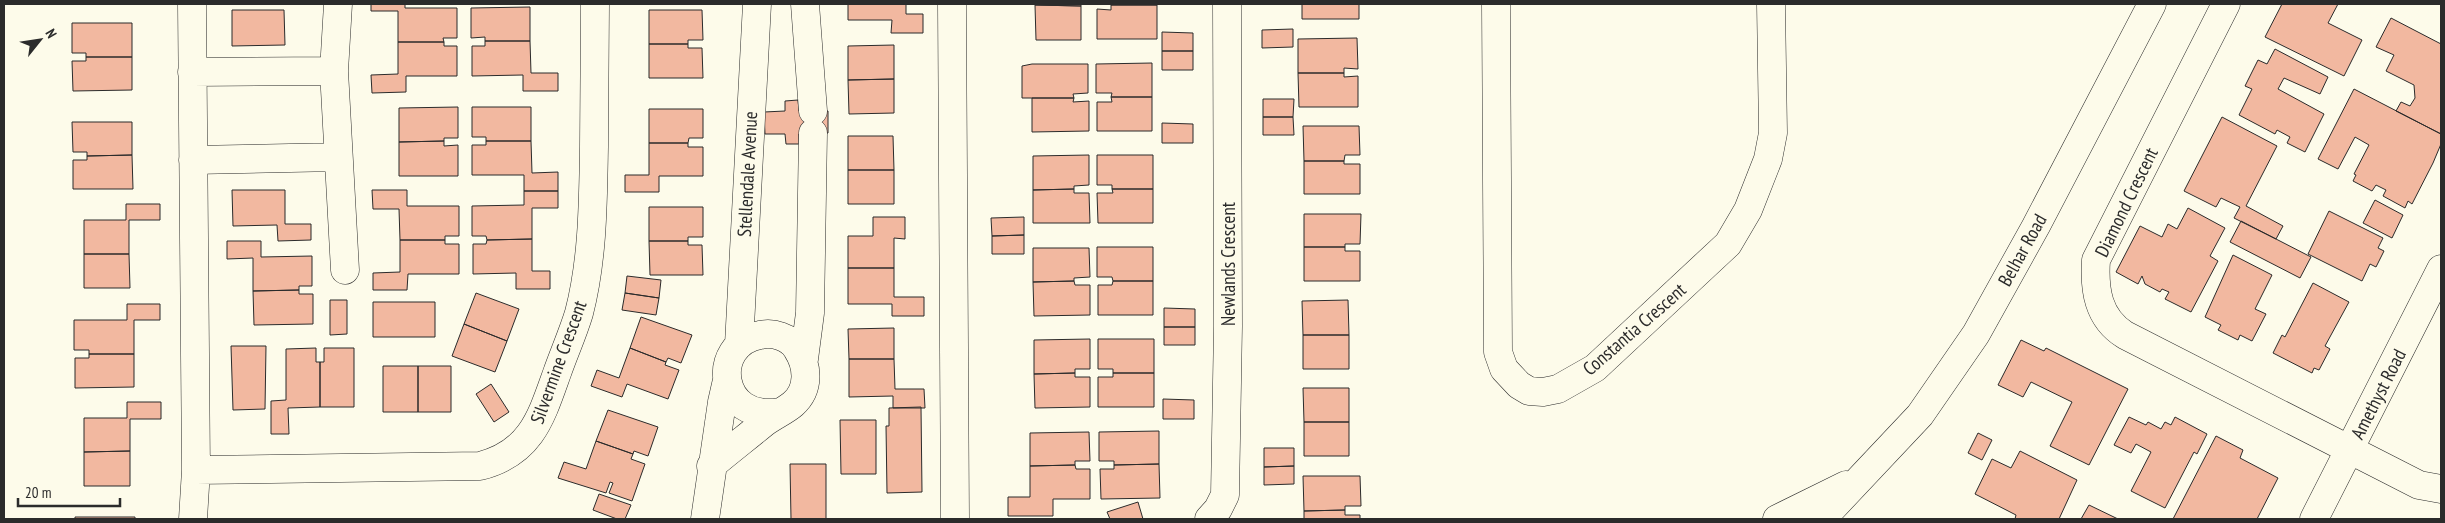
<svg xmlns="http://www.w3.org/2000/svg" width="2445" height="523" font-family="'PT Sans Narrow',sans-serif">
	<rect width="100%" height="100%" fill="#fdfbea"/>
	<path fill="#f2b8a0" stroke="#2b2b2b" d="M371 4H405V8H457V38H443L444 42H398V11H371Z
		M848 4H906V14H923V33H891L892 20H848Z
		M1035 4H1081V6L1035 5Z
		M1111 4H1157V5H1111Z
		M1302 4H1359V19H1302Z
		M2282 4H2338L2328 23 2362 40 2344 76 2265 37Z
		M1035 5 1081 6V40H1036Z
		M1111 5H1157V39H1097V9L1111 10Z
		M530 7V41H485V37L471 38V8Z
		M232 10H284L285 45 232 46Z
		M649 10H702L703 40H688V44H649Z
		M2391 18 2441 44V134L2396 111 2401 102 2410 106 2415 98 2414 85 2386 71 2394 55 2376 47Z
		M72 23H132V57H86V53H72Z
		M1293 29V47L1262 48V30Z
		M1162 32 1193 33V51H1162Z
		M1357 38 1358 69 1344 68V73H1298V39Z
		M485 41H530L531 73H558V91H523V75L472 76V46H485Z
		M398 42H444V46H457V76H406V92L372 93 371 75 398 74Z
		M649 44H688V48H702L703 78H649Z
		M894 45V79L848 80V46Z
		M2275 49 2328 77 2320 94 2284 78 2278 89 2324 114 2305 152 2287 143 2290 137 2277 130 2275 134 2239 115 2252 89 2245 86 2258 60 2267 64Z
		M1162 51H1193V70H1162Z
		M86 57H132V90L73 91 72 61H86Z
		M1152 63V97H1111L1112 93H1096V64Z
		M1032 64H1088V93L1073 94 1074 98H1022V66Z
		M1298 73H1344V77L1358 76V107H1299Z
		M894 79V113L849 114 848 80Z
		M2354 89 2441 134V144L2433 163 2412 204 2408 201 2405 208 2383 196 2386 190 2376 185 2372 191 2353 181 2356 175 2354 174 2369 145 2355 137 2338 169 2318 159Z
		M1111 97H1152V131H1097V102H1112Z
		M1032 98H1074L1073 102 1089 101V131L1032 132Z
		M1263 99H1294L1293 117H1263Z
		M798 100 799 111H828V133L799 134V144H786L785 134H765L764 112 785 111V101Z
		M458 107V138H444V141L399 142V108Z
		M472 107H531V141H486V137H472Z
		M649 109H703V138H689L688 143H649Z
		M1263 117H1293L1294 135H1263Z
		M2222 117 2277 146 2246 206 2283 226 2276 239 2234 218 2240 207 2221 198 2216 207 2184 191Z
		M72 122H132V155L87 156V152H73Z
		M1162 123 1193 124V143H1162Z
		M1303 126H1359L1360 155H1345L1344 161H1304Z
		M848 136H893L894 170H848Z
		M444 141V146L458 145V176H399V142Z
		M486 141H531L532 173 558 172V191H524V175H472V145H486Z
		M649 143H688V147H703V176H659V192H625V175H649Z
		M132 155 133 189H73V160H87V156Z
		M1089 155V185L1074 186V189L1033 190V156Z
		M1097 155H1153V189H1112V185H1097Z
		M1304 161H1344V164H1360V194H1304Z
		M848 170H894V204H848Z
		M1074 189V193H1089L1090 223H1033V190Z
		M1112 189H1153V223H1098L1097 193H1113Z
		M232 190H285V224H311V240L278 241 277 225 233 226Z
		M372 190H407V206H459V236H445V240H400L399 209H373Z
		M524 191H558V208H532V239L487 240 486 236H472V206L524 205Z
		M2375 200 2403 215 2392 238 2363 223Z
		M126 204H160V220H129V254H84V220H126Z
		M649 207H703V237H688V241H649Z
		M2188 208 2225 228 2210 256 2218 261 2191 312 2165 299 2169 292 2162 289 2160 292 2145 284 2142 276 2138 284 2116 272 2140 226 2162 237 2168 224 2177 229Z
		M2329 211 2383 238 2378 248 2384 251 2376 267 2370 264 2362 281 2308 254Z
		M1304 214H1361L1360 244H1345V247H1304Z
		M873 217H905V239L894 238V268H848V236H873Z
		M1024 217V235L992 236 991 218Z
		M2241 221 2311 257 2300 278 2230 242Z
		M1024 235V254H992V236Z
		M532 239V271H550V289H516V273L473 274V244H486L487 240Z
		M400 240H445V244H459V274H408L407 290H373V273L400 272Z
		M227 241H261V257L312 256V286H299V290L253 291V258L227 259Z
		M649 241H688V245H702L703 275H650Z
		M1097 247H1153V281H1113L1112 277H1097Z
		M1304 247H1345V251H1360V281H1304Z
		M1033 248H1089L1090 277 1074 278V281L1033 282Z
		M84 254H129L130 288H84Z
		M2233 255 2272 275 2255 309 2266 314 2252 341 2240 335 2238 340 2218 330 2221 325 2205 317Z
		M848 268H894V297H924V316H892V304H848Z
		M627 276 661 280 659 298 625 293Z
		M1074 281 1075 285H1090V315L1034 316 1033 282Z
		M1113 281H1153V315H1098V285H1112Z
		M2313 283 2349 302 2325 346 2330 349 2319 370 2314 368 2312 373 2273 353 2282 335 2285 337Z
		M299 290V294H313V324L254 325 253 291Z
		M476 293 519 309 507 341 464 324Z
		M625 293 659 298 656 315 622 310Z
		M330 300H347V334L330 335Z
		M1348 300 1349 335H1303L1302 301Z
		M373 302H435V337H373Z
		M127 304H160V320H134V354H89V350H74V320H127Z
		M1164 308 1195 309V327H1164Z
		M641 317 692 335 681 363 668 358 666 362 630 348Z
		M464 324 507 341 495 372 452 356Z
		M1164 327H1195V345H1164Z
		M894 328V359H849L848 329Z
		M1303 335H1349V369H1303Z
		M1090 339V369H1075V373L1034 374V340Z
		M1098 339H1154V373H1113V369H1098Z
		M2021 340 2044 351 2046 348 2128 389 2089 465 2050 446 2072 402 2031 382 2023 397 1998 385Z
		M231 346H266L265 409 233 410Z
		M316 348V362H320V407L288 408 289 434H271V401L286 400V349Z
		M324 348H354V407H320V362H324Z
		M630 348 666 362 665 365 679 370 668 399 627 384 622 397 591 386 597 370 619 378Z
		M89 354H134V387L75 388V358H89Z
		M849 359H894L895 389H924L925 408H893V396L849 397Z
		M383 366H418V412H383Z
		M418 366H451V412H418Z
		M1075 373V377H1090V407L1035 408 1034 374Z
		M1113 373H1154V407H1098V377H1113Z
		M491 384 509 412 494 422 476 394Z
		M1303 388H1349V422H1304Z
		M1163 399 1194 400V419H1163Z
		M127 402H161V419H130V451L84 452V418H127Z
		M921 407 922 492 887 493 886 426H889V408Z
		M608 410 658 427 648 456 634 451 633 454 596 441Z
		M2129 417 2146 425 2148 422 2161 429 2165 422 2171 425 2175 417 2207 434 2197 454 2194 452 2165 508 2131 491 2151 452 2136 444 2131 453 2114 445Z
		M840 420H876V474H841Z
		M1304 422H1349V456H1304Z
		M1159 431V464L1114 465V461H1099V432Z
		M1089 432 1090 461H1075V465L1030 466V433Z
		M1978 433 1992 440 1982 460 1968 453Z
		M2216 436 2243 450 2240 458 2278 478 2257 519H2173Z
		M596 441 633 454 631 459 645 464 632 501 609 493 613 483 610 482 606 493 558 478 564 462 586 469Z
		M1264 448H1294V466L1264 467Z
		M130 451V486H84V452Z
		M2020 451 2077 480 2059 519H2015L2016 515 1975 494 1992 459 2011 468Z
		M790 464H826V519H791Z
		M1159 464 1160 498 1101 499 1100 469H1114V465Z
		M1075 465 1076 469H1090V499H1053V516H1008V497H1030V466Z
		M1294 466V484L1264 485V467Z
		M1303 476H1360L1361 506H1345V510L1304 511Z
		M599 494 631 505 625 519H617L593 510Z
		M1138 502 1143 519H1110L1107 512Z
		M2089 505 2118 519H2081Z
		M1345 510V515H1360V519H1304V511Z
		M75 517H135V519H75Z"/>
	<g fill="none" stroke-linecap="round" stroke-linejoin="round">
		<defs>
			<path id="street" d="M192 4 196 470 193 519
				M338 4 334 71 345 270
				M805 4 813 111
				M952 4 955 519
				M1496 4 1498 352 1504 369 1519 385 1529 391 1543 392 1558 389 1595 368 1728 244 1748 210 1768 159 1773 133 1771 4
				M2226 4 2096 260C2094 290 2098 318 2125 335L2419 485 2441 489
				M192 72 334 71
				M193 160 338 157
				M739 345 757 4
				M804 359 810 313 813 133
				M711 466C729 451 747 437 764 423 773 416 785 411 793 404 810 389 808 366 797 349 790 337 773 332 760 335 709 344 718 423 780 412
				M196 470 480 466C531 453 541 418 557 373 564 353 573 333 579 313 593 259 593 202 594 147 594 100 595 52 595 4
				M705 519 722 402 727 380
				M1209 519 1218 509 1225 495 1228 326 1227 4
				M1777 519 1846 485
				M1822 519 1920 415 1976 334 2036 226 2152 4
				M2314 519 2441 269"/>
		</defs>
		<use href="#street" stroke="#2b2b2b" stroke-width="29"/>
		<use href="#street" stroke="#fdfbea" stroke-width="28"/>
	</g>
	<g text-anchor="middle" stroke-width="4" stroke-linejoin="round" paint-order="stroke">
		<g font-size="19" fill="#2b2b2b" stroke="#fdfbea">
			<text transform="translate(747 174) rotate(-87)" y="7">Stellendale Avenue</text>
			<text transform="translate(2126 202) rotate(-64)" y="7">Diamond Crescent</text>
			<text transform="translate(2022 250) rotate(-61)" y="7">Belhar Road</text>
			<text transform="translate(1228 264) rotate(-90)" y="7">Newlands Crescent</text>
			<text transform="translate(1634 329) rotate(-41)" y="7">Constantia Crescent</text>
			<text transform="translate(558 362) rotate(-70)" y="7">Silvermine Crescent</text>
			<text transform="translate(2378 394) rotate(-63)" y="7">Amethyst Road</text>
		</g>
	</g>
	<rect width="2445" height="523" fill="none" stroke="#2b2b2b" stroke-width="10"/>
	<g transform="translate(40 40) rotate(60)" stroke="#fdfbea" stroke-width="4" paint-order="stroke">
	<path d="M0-4L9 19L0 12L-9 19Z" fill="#2b2b2b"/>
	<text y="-8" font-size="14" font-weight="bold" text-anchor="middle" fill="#2b2b2b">N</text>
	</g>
	<path d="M18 498v8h102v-8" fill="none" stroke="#2b2b2b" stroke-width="2.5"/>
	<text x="25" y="498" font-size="15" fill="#2b2b2b" stroke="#fdfbea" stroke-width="4" paint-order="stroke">20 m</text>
</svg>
